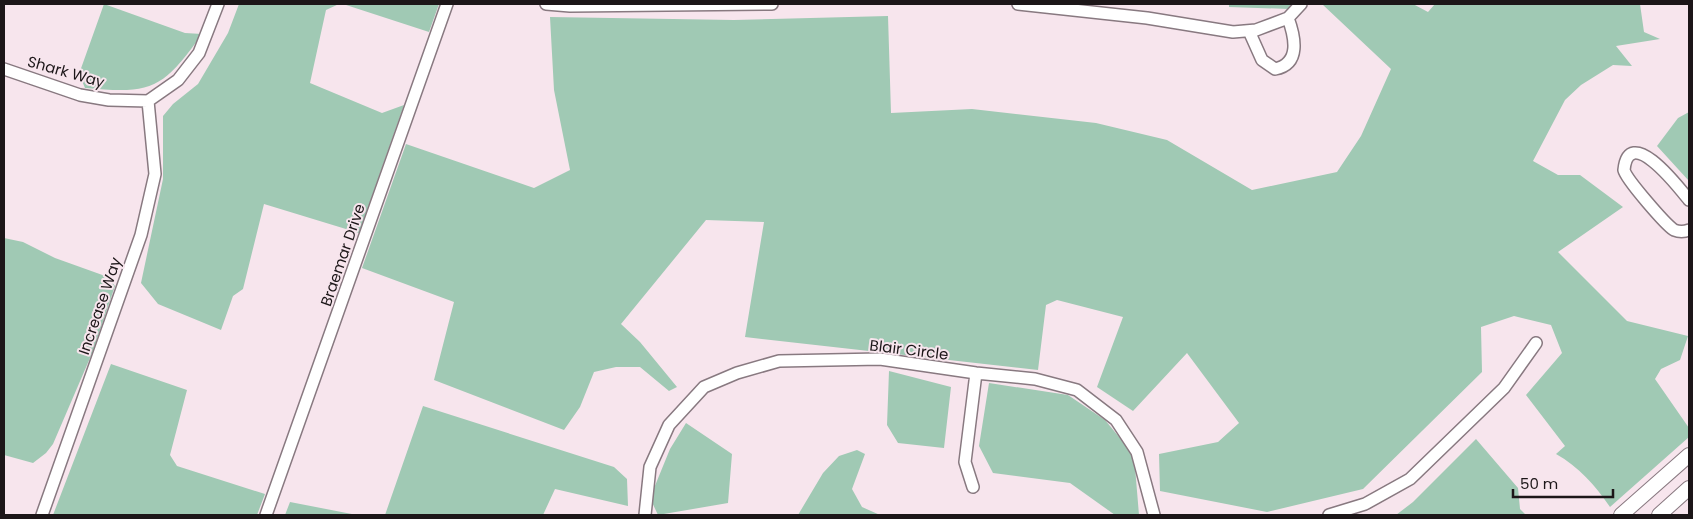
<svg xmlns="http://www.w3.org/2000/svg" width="1693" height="519" font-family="Poppins,sans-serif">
	<rect width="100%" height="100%" fill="#f7e5ed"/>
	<path fill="#a0c9b4" d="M104 4 185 33 202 34C162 90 152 94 85 88L79 74Z
		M239 4H339L326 10 310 83 382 113 404 105 359 233 264 204 243 289 233 296 221 330 158 304 141 283 163 179V116L173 104 198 84 228 33Z
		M343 4H439L429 32Z
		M1229 4H1292L1289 9 1229 7Z
		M1322 4H1413L1428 12 1435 4H1640L1644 32 1660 39 1616 46 1632 66 1613 65 1581 85 1565 100 1533 161 1558 175H1580L1623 207 1558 252 1627 321 1688 336 1680 360 1661 369 1655 379 1689 428V437L1610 507C1595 485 1579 467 1556 454L1565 446 1526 395 1562 353 1551 325 1514 316 1481 327 1482 372 1363 489 1267 512 1160 491 1159 454 1218 442 1239 423 1187 353 1133 411 1097 387 1123 317 1057 300 1046 305 1038 370 745 337 764 222 706 220 621 324 640 342 677 387 669 391 640 367H616L594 372 580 407 564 430 434 380 454 302 362 268 406 144 534 188 570 170 554 90 550 17 734 20 888 16 891 113 972 109 1096 123 1167 140 1252 190 1337 172 1361 136 1391 69Z
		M1689 112V181L1657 146 1678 118Z
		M4 238 23 242 55 258 108 277 115 286 93 351 53 444 46 453 33 463 4 455Z
		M111 364 187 390 170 455 177 466 265 494 257 515H53Z
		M889 371 951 387 944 448 898 443 887 425Z
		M989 383 1068 395 1105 420 1134 455 1139 515H1115L1070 483 993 473 979 446Z
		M423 406 614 467 627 479 628 506 555 489 543 515H385Z
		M686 423 732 454 728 503 658 515 650 498 670 449Z
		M1476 439 1518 488 1520 509 1526 515H1396L1413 502Z
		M857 450 865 454 852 489 862 507 880 515H798L823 473 839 456Z
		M290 502 357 515H285Z"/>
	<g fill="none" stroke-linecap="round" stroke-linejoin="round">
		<defs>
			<path id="minor" d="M546 4 570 6 772 4
				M1018 4 1147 18 1233 32 1256 30 1288 18 1301 4
				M1249 31 1262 60 1275 69C1301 64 1295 37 1288 18
				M4 69 80 95 109 100 148 101 178 80 199 53 218 4
				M1689 200C1680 189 1629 122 1624 170 1626 179 1665 224 1674 230 1679 232 1684 232 1689 230
				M973 487 965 462 976 373
				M42 515 141 235 155 174 148 101
				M266 515 447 4
				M645 515 650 467 669 425 704 387 737 373 779 361 880 359 976 373 1035 379 1077 390 1116 420 1137 452 1154 515
				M1329 515 1365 504 1410 479 1504 388 1536 343"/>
			<path id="tertiary" d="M1621 515 1689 455
				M1659 515 1689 488"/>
		</defs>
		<use href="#minor" stroke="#887980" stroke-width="14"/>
		<use href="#tertiary" stroke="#887980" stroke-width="16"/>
		<use href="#minor" stroke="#fff" stroke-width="11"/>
		<use href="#tertiary" stroke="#fff" stroke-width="14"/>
	</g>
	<g text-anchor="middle" stroke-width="4" stroke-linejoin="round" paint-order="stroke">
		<g font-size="15" fill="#1c1618" stroke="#f7e5ed">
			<text transform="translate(66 72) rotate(16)" y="5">Shark Way</text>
			<text transform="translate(343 255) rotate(-71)" y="5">Braemar Drive</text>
			<text transform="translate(100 306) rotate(-71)" y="5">Increase Way</text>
			<text transform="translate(909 350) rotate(7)" y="5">Blair Circle</text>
		</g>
	</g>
	<rect width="1693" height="519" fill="none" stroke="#1c1618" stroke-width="10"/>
	<path d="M1513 489v8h100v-8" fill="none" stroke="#1c1618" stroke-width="2.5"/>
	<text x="1520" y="489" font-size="15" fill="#1c1618" stroke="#f7e5ed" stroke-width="4" paint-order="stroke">50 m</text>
</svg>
